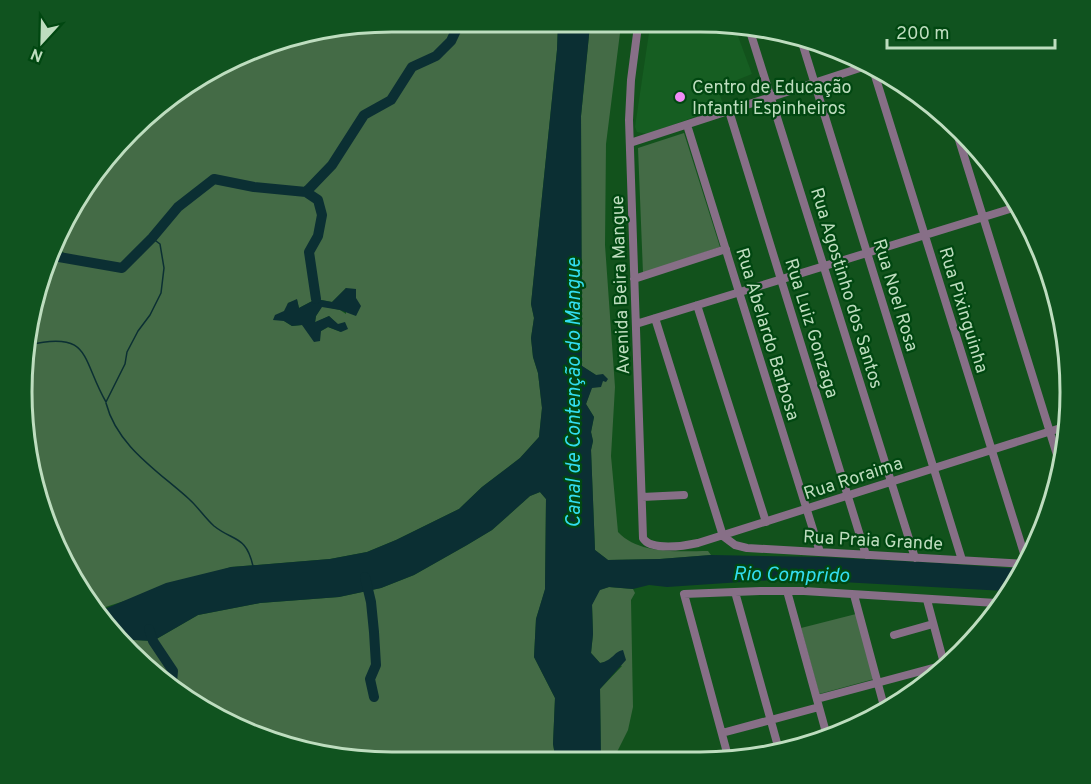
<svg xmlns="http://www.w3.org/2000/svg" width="1091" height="784" font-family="Overpass,sans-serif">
	<rect width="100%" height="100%" fill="#12521c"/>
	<path fill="#165e22" d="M650 26 735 28 752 74 717 88 724 106 648 134 637 132 635 127Z"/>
	<path fill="#446b46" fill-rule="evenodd" d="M392 21 558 24 557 50 531 304 534 318 531 338 533 357 538 373 542 408 539 437 520 458 482 487 459 509 396 540 367 552 330 559 231 567 96 610 49 534 24 441V343L50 259H70L60 249H53L59 228 113 147 186 83 296 34ZM346 288V314L340 310 322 306 316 316 315 323 329 316 338 325 341 332 328 327 321 331 302 325 292 326 284 321 288 303 297 300 299 308 316 299 332 302Z
		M590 25H621L606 144 605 245 615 387 611 456 618 532C639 555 680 551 708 551L711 555 660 559 608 560 595 550 591 450 593 441 591 432 594 417 586 404 596 375 582 366 581 116Z
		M684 133 720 247 643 273 638 148Z
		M540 492 546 499 545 590 536 619 534 657 555 698 553 744 556 761 368 762 228 725 123 644 134 640 153 641 198 615 260 603 339 597 381 588 414 575 467 545 492 530 530 496Z
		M609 587 633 589 635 593 631 600 633 707 628 730 616 754V761H601L600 689 622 666 611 661 600 663 591 653 593 634 592 604 599 590Z
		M856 614 874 679 819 694 801 628Z"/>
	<path fill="#0b2f33" d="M558 24 590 25 581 116 582 366 596 375 603 374 608 379 606 382 603 381 601 387 592 388 586 404 594 417 591 432 593 441 591 450 595 550 608 560 660 559 711 555 823 557 939 563 1022 569 1005 591 787 579 667 587 649 585 633 589 609 587 600 590 592 605 593 634 591 653 600 663C614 660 613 652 623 650L626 660 600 689 601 761H556L553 744 555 698 534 657 536 619 545 589 546 499 540 492 530 496 492 530 467 545 414 575 381 588 339 597 260 603 198 615 153 641 134 640 123 644 113 636 96 610 107 608 166 583 231 567 330 559 367 552 396 540 459 509 482 487 520 458 539 437 542 408 538 373 533 357 531 338 534 318 531 304 557 50Z
		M346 288 356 289V298L361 306 356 316 340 310 322 307 316 316 315 322 329 316 338 324 345 322 348 329 341 332 328 327 321 331 320 341 314 342 302 325 292 326 284 321 273 320 275 315 284 311 288 303 297 299 299 308 316 299 332 302Z"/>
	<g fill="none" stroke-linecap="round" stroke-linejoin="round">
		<path stroke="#0b2f33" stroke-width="1.5" d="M24 359 28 345C92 330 81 359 106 402L125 364 127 352 138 331 150 315 161 293 164 268 160 244 152 238
			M106 403C117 446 158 471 189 499 198 507 205 518 214 526 234 542 246 535 253 566"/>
		<path stroke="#0b2f33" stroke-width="10" d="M306 192 318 200 322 215 318 236 309 252 316 299
			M59 257 122 268 152 238 178 207 214 179 254 187 306 192 332 165 364 115 391 100 412 67 436 56 451 41 460 22
			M365 577 371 602 374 632 376 665 370 679 374 697
			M149 629 153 641 173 671 172 682"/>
		<path stroke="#876f87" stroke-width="8" d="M638 26 631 80 629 120 643 538C650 551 685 546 698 543L1067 426
			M749 28 915 558
			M801 39 962 560
			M872 66 1027 563
			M729 111 866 555
			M687 125 820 552
			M956 130 1058 458
			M630 143 869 65
			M634 279 726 249
			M697 305 766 522
			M655 318 723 536 735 545 747 548 1026 564
			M636 324 1013 208
			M642 497 684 495
			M787 591 827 736
			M735 592 779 750
			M854 595 885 710
			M927 600 945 667
			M894 635 933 624
			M817 699 944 665
			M722 733 819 707
			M729 760 684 594 760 591H804L996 603"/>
	</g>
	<circle fill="#f18bf5" stroke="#014711" stroke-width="2" cx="680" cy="97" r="6"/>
	<g text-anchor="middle" stroke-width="4.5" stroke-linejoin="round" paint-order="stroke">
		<g font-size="18" fill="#beddbf" stroke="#014711" text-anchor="start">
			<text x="692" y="93">Centro de Educação<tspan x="692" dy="21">Infantil Espinheiros</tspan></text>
		</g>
		<g font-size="18" fill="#beddbf" stroke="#014711">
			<text transform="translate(620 285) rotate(-92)" y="6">Avenida Beira Mangue</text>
			<text transform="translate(847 288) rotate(73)" y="6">Rua Agostinho dos Santos</text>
			<text transform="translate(896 295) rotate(73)" y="6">Rua Noel Rosa</text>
			<text transform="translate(964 310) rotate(73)" y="6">Rua Pixinguinha</text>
			<text transform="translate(812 328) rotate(73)" y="6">Rua Luiz Gonzaga</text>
			<text transform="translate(768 334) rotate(73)" y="6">Rua Abelardo Barbosa</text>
			<text transform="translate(853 478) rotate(-18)" y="6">Rua Roraima</text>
			<text transform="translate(873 540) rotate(3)" y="6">Rua Praia Grande</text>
		</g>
		<g font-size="20" font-style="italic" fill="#32ddef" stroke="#014711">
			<text transform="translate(573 393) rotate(-90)" y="7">Canal de Contenção do Mangue</text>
			<text transform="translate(791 574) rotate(1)" y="7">Rio Comprido</text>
		</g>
	</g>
	<path d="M0 0H1091V784H0ZM392 32H700A360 360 0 0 1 1060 392V392A360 360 0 0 1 700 752H392A360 360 0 0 1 32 392V392A360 360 0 0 1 392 32Z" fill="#10531f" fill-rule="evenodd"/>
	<path fill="none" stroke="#beddbf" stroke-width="3" d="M392 32H700A360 360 0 0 1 1060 392V392A360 360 0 0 1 700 752H392A360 360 0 0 1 32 392V392A360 360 0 0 1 392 32Z"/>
	<g transform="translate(42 42) rotate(202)" stroke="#014711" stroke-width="4.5" paint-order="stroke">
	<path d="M0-4.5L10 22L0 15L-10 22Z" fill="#beddbf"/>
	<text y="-9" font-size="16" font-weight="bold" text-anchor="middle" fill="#beddbf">N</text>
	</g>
	<path d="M887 39v9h168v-9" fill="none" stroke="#beddbf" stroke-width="3"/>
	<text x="896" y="39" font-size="18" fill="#beddbf" stroke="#014711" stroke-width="4.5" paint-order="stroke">200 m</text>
</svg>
